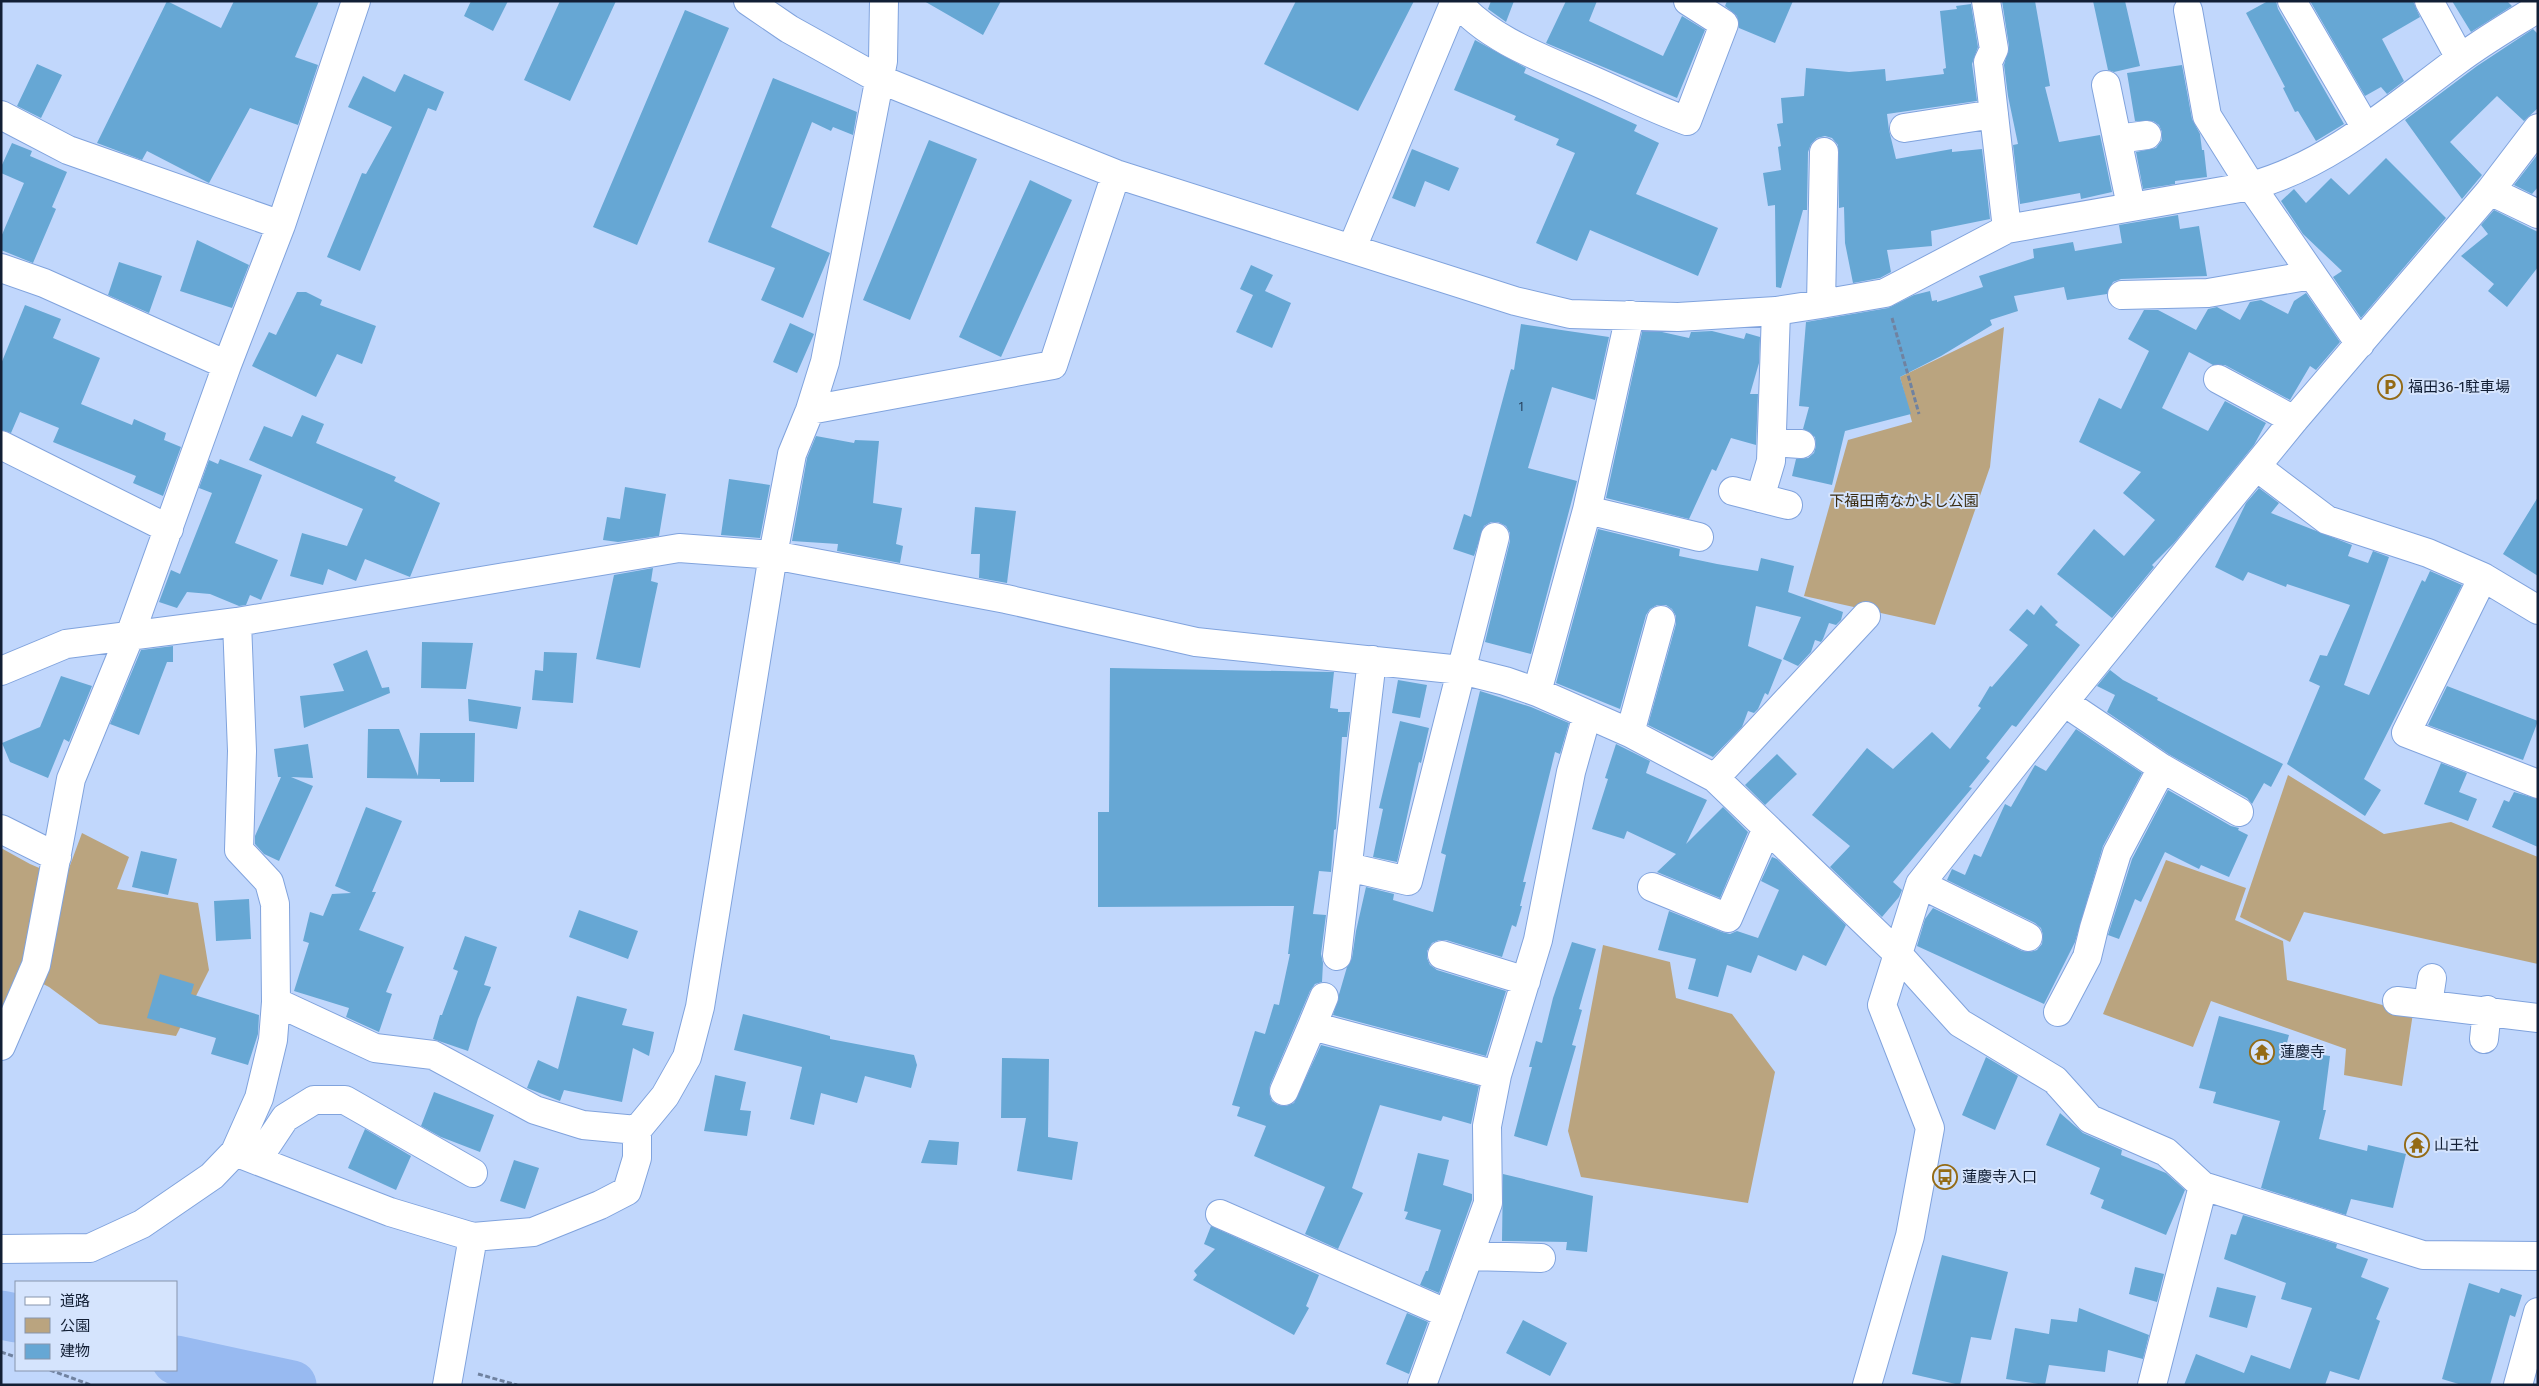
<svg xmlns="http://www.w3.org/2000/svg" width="2539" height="1386" font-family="'Fira Sans','Noto Sans JP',sans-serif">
	<rect width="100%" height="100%" fill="#c1d7fc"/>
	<path fill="#baa47f" d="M2004 327 1990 467 1935 625 1804 596 1848 440 1912 422 1900 377Z
		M2288 775 2384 834 2451 822 2538 857V964L2304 912 2290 942 2240 917Z
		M82 833 129 857 117 889 198 903 209 970 176 1036 99 1024 49 987 22 973 1 1009V848L30 864 65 879Z
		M2166 860 2246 888 2235 920 2283 941 2287 980 2413 1013 2402 1086 2344 1075 2346 1049 2211 1001 2193 1047 2103 1014Z
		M1603 945 1670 962 1676 998 1732 1014 1775 1072 1748 1203 1581 1177 1568 1131Z"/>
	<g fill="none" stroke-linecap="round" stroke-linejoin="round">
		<path stroke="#98baf1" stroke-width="49" d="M1 1315 16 1318
			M176 1360 292 1385"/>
	</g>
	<path fill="#66a7d4" d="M167 1 221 28 234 1H319L295 57 318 65 298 125 250 108 209 183 147 151 142 160 97 143Z
		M471 1H508L493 31 464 16Z
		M560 1H616L570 101 524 80Z
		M924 1H1001L983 35Z
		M1296 1H1414L1358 111 1264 64Z
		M1491 1H1514L1506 22 1488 9Z
		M1566 1H1597L1589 21 1663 56 1682 16 1705 30 1677 98 1546 43Z
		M1727 1H1793L1775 43 1739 28 1737 16 1725 6Z
		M2002 1H2035L2050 86 2045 87 2059 142 2100 135 2112 192 2081 199 2080 193 2020 204 2013 145 2018 144 2008 96 2004 65 2009 46Z
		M2093 1H2125L2140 66 2114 72 2108 70Z
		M2268 1H2276L2278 9 2344 124 2316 141 2298 111 2295 112 2283 88 2285 87 2246 13Z
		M2310 1H2413L2420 17 2382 39 2404 81 2387 94 2381 87 2365 96Z
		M2452 1H2507L2512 6 2471 32Z
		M1971 4 1978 47 1972 64 1977 101 1887 114 1889 130 1896 159 1952 149V152L1982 149 1990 219 1931 231 1932 246 1887 250 1891 272 1880 278 1853 283 1845 243 1844 207 1839 208 1838 145 1832 138 1825 136 1817 138 1811 144 1808 152 1807 210H1803L1781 288 1776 287 1775 205 1768 206 1763 173 1781 170 1778 147 1781 146 1777 124 1783 123 1781 98 1804 96 1806 68 1849 72 1885 69 1886 81 1944 74 1943 69 1946 68 1940 11 1957 9 1956 6Z
		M685 10 729 28 637 245 593 227Z
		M2533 29 2538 34V108L2524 121 2497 96 2450 142 2482 175 2462 199 2405 120 2477 66Z
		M1475 40 1526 68 1524 73 1637 125 1634 131 1659 143 1636 194 1718 228 1698 276 1590 230 1577 261 1536 243 1575 153 1556 145 1559 139 1514 120 1516 116 1454 90Z
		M37 64 62 75 41 118 17 106Z
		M2182 65 2192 119 2200 134 2202 150H2204L2207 177 2175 181V184L2143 189 2136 152 2156 148 2162 140V132L2159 125 2153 121H2135L2127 73Z
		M404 74 444 92 436 111 428 108 360 271 327 257 362 173 366 174 392 127 348 107 363 76 395 92Z
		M773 78 857 112 853 135 833 127 831 131 812 122 771 227 830 253 803 318 761 300 775 268 708 242Z
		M929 140 977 159 910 320 863 300Z
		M12 143 32 151 30 156 67 172 52 207 56 209 33 263 1 250V237L24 183 1 173V167Z
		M1412 149 1459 168 1449 191 1425 181 1415 207 1392 198Z
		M2538 154V187L2532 194 2514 185Z
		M2386 158 2446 218 2361 318 2333 277 2342 271 2303 234 2281 201 2294 189 2306 203 2331 178 2349 195Z
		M1030 180 1072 200 1001 357 959 337Z
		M2494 210 2538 232V267L2507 307 2488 291 2494 284 2461 256 2488 234 2481 225Z
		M2178 215 2180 229 2199 226 2207 276 2121 279 2113 282 2107 294 2067 300 2064 287 2014 296 2018 311 1990 320 1992 325 1941 356 1900 377 1911 414 1845 431 1832 485 1792 476 1796 459 1808 458 1814 453 1816 446 1815 437 1803 429 1809 407 1799 406 1806 322 1888 308 1914 295 1930 291 1932 301 1937 300V302L1983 287 1979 276 2034 258 2033 249 2073 242 2075 251 2122 243 2119 225Z
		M197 240 249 265 232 308 180 291Z
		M119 262 162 276 149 313 108 295Z
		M1251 265 1273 275 1265 291 1291 303 1272 348 1236 332 1253 295 1240 289Z
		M297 292H306L322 300 320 305 376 326 362 364 337 354 316 397 252 366 269 332 276 335Z
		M2306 293 2340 342 2316 370 2310 366 2290 400 2225 365H2213L2189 352 2162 408 2208 431 2225 401 2266 423 2254 445 2174 543 2152 565 2154 567 2112 618 2057 574 2094 529 2124 556 2155 520 2123 493 2141 472 2079 442 2099 398 2121 409 2149 351 2128 339 2144 310H2158L2196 330 2208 309 2217 307 2240 320 2250 302 2261 300 2288 314 2294 301Z
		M25 305 61 319 53 338 100 358 81 404 132 425 134 419 166 433 164 440 181 447 163 496 133 483 136 476 53 442 59 428 20 412 11 433 1 430V364Z
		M790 323 814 334 797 373 773 362Z
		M1521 324 1609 337 1595 400 1552 387 1528 468 1577 481 1531 654 1485 642 1510 541V533L1506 526 1498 522H1491L1484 526 1474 556 1453 549 1464 514 1471 517 1511 369 1514 370Z
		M1712 331 1744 339 1746 333 1760 337 1759 363 1750 394H1758L1756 445 1731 438 1716 471 1712 469 1689 519 1606 498 1642 332H1662L1689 338 1691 332Z
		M302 415 324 424 316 443 396 477 394 481 440 503 410 577 365 559 356 581 328 569 323 585 290 576 302 533 347 546 363 509 249 460 264 426 292 437Z
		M816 436 854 443 855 440 879 441 873 503 902 508 896 544 903 546 900 563 837 551 838 544 792 541 807 458Z
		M220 459 262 475 235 543 278 560 261 600 250 595 246 605 239 606 210 594 187 592 177 608 159 602 171 570 180 574 212 493 199 488 209 460 218 464Z
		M729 479 770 485 760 538 721 535Z
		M625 487 666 494 659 536 618 542 603 540 607 517 620 519Z
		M2259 488 2279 503 2271 513 2352 545 2348 556 2368 563 2373 551 2389 557 2344 685 2369 695 2422 580 2425 582 2430 571 2462 585 2364 779 2381 790 2365 816 2287 764 2320 686 2309 681 2320 655 2327 656 2350 605 2287 584 2286 587 2248 572 2243 581 2215 567 2246 503Z
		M2538 497V576L2503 554Z
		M975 507 1016 511 1007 583 979 578 980 554H971Z
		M1598 529 1680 549 1679 556 1717 564 1758 571 1761 558 1794 566 1788 592 1843 612 1841 620 1836 625 1829 623 1823 639 1821 642 1815 640 1811 652 1798 666 1783 659 1801 617 1756 606 1748 646 1782 660 1768 695 1765 693 1758 709 1754 713 1748 711 1742 727 1713 757 1648 725 1676 624V616L1672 609 1666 605H1657L1650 609 1646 615 1620 709 1556 683Z
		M653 568 651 581 658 583 640 668 596 659 614 575Z
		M2041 605 2058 622 2055 625 2080 645 2016 727 2012 725 1986 758 1990 761 1969 787 1972 788 1893 882 1902 890 1899 897 1882 917 1830 867 1850 846 1812 815 1867 748 1893 769 1932 732 1950 749 1981 708 1978 706 1990 686 1992 687 2028 645 2009 630 2027 609 2034 615Z
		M422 642 473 643 466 689 421 688Z
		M173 646V662H167L139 735 110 724 141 650Z
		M367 650 382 688 389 687 390 693 304 728 300 696 344 691 333 664Z
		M544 652 577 653 573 703 532 700 535 670 543 671Z
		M1110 668 1334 672 1330 708 1338 709V712H1350L1347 737H1342L1336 829 1334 830 1331 872 1319 871 1313 914 1326 915 1321 954 1323 963 1322 982 1315 984 1310 991 1270 1085 1269 1093 1272 1101 1278 1105 1286 1106 1294 1103 1321 1045 1479 1086 1471 1124 1443 1116 1441 1121 1380 1105 1352 1188 1363 1193 1338 1249 1305 1234 1325 1187 1254 1156 1266 1126 1237 1116 1240 1107 1232 1105 1255 1031 1265 1034 1274 1004 1279 1005 1290 954H1288L1294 906 1098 907V812H1109Z
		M2110 670 2123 680 2158 698 2157 700 2283 764 2271 787 2264 783 2252 804 2247 798 2170 755 2107 712 2115 695 2097 686Z
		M61 676 92 686 69 742 64 739 48 778 10 762 2 743 40 727Z
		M1398 680 1427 685 1420 718 1392 713Z
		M2447 686 2538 721 2523 760 2428 725Z
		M1480 691 1531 707 1569 723 1560 754 1555 752 1523 882H1526L1520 906H1522L1516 927 1512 925 1502 957 1446 940H1439L1432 943 1427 951V958L1430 965 1437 970 1506 991 1486 1056 1333 1015 1347 967 1352 958 1356 931 1366 887 1394 894 1393 900 1433 912 1446 855 1441 853Z
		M468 699 521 707 517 729 469 721Z
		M1400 721 1429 728 1421 763 1419 762 1397 862 1373 857 1383 809 1379 808Z
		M368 729H399L418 776 420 733H475L474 782H440V779L367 778Z
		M2076 729 2142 773 2103 846 2075 942 2044 1004 1917 946 1925 919 1933 908 2022 951 2030 952 2037 950 2042 944 2043 935 2041 928 2035 923 1947 880 1952 869 1965 875 1974 854 1981 857 2005 804 2011 807 2035 765 2046 771Z
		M308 744 313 778 291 777 313 786 279 861 264 854 255 844V836L281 777H278L274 749Z
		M1616 744 1650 761 1646 773 1707 800 1686 844 1723 807 1748 832 1720 898 1657 872 1676 854 1627 831 1624 839 1592 829 1608 779 1605 778Z
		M1777 754 1797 774 1765 805 1745 785Z
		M2441 763 2467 773 2459 792 2477 799 2468 821 2424 804Z
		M2168 790 2231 826 2239 828 2238 830 2248 835 2229 877 2201 865 2199 869 2165 852 2141 902 2135 899 2119 939 2108 935 2132 859Z
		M2514 792 2538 799V847L2492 827 2504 800 2509 802Z
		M366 807 402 821 372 892H376L359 930 404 947 386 992 392 994 379 1032 346 1017 349 1008 294 991 309 943 303 941 310 912 323 916 332 894 351 893 335 886Z
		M141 851 177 859 168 895 132 887Z
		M1772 857 1777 859 1846 925 1826 966 1803 955 1796 971 1758 955 1751 973 1727 965 1718 997 1688 989 1696 959 1658 950 1669 911 1722 932 1730 934 1737 931 1758 938 1779 890 1761 881Z
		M249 899 251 939 216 941 214 901Z
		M579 910 638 931 628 959 569 937Z
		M465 936 497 947 484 985 491 987 478 1019 468 1051 433 1039 440 1015H442L458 971 453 969Z
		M1572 942 1596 949 1579 1009 1582 1010 1572 1045 1576 1046 1547 1146 1514 1136 1532 1067H1529L1536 1041 1542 1043 1553 998Z
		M160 974 194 984 191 994 259 1015 258 1034 248 1065 211 1054 216 1038 147 1018Z
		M577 996 627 1009 622 1025 654 1032 649 1056 633 1048 622 1102 564 1090 560 1101 527 1088 538 1060 558 1069Z
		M743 1014 830 1036V1039L914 1055 917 1065 911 1088 865 1076 857 1103 821 1093 814 1125 790 1119 802 1067 734 1050Z
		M2219 1016 2289 1035 2285 1050 2330 1056 2323 1110H2326L2319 1139 2367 1151 2368 1145 2406 1154 2393 1208 2351 1199 2346 1215 2261 1188 2280 1121 2213 1103 2216 1092 2199 1088Z
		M1986 1057 2018 1076 1995 1130 1962 1115Z
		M1002 1058 1049 1059 1048 1137 1078 1142 1072 1180 1017 1171 1026 1118H1001Z
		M715 1075 746 1082 740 1110 751 1111 747 1136 704 1131Z
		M434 1092 494 1115 480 1152 441 1137 421 1126Z
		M2060 1113 2083 1133 2122 1150 2121 1155 2166 1173 2185 1190 2166 1235 2101 1208 2104 1200 2090 1194 2100 1168 2046 1145Z
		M365 1129 411 1156 396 1190 348 1168Z
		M929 1140 959 1142 957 1165 921 1163Z
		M1418 1153 1449 1160 1443 1185 1472 1194V1200L1439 1293 1420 1285 1426 1271H1428L1441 1230 1405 1219 1408 1212 1404 1211Z
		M514 1160 539 1168 525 1209 500 1201Z
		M1503 1174 1593 1196 1587 1252 1566 1250 1567 1242 1502 1241Z
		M2243 1215 2337 1244 2336 1248 2368 1259 2361 1277 2389 1288 2376 1319 2380 1321 2359 1380 2330 1371 2325 1385H2184L2196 1354 2244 1373 2251 1355 2290 1369 2312 1308 2281 1299 2286 1283 2224 1259 2231 1234 2236 1235Z
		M1211 1226 1319 1275 1306 1306 1309 1308 1294 1335 1193 1280 1197 1275 1194 1271 1215 1249 1204 1244Z
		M1942 1255 2008 1272 1991 1340 1971 1337 1960 1385 1912 1374Z
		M2135 1267 2164 1274 2157 1302 2129 1294Z
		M2469 1283 2499 1293 2501 1288 2522 1295 2515 1317 2510 1315 2490 1385H2462L2442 1379Z
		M2217 1287 2256 1296 2247 1328 2209 1317Z
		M2079 1308 2149 1335 2143 1359 2108 1350 2105 1372 2049 1365 2045 1385 2006 1379 2015 1328 2049 1334 2051 1319 2077 1322Z
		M1407 1313 1428 1322 1409 1374 1386 1364Z
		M1523 1320 1567 1343 1550 1376 1506 1353Z"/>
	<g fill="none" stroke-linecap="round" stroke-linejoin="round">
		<defs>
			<path id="minor" d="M748 1 789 29 879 79 1116 174 1515 301 1570 314 1678 317 1776 311 1821 304 1885 293 2007 229 2251 186C2329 165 2394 107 2458 60 2483 41 2511 25 2538 8
				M1457 1C1486 39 1549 61 1592 80 1624 94 1654 109 1687 121L1724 24 1688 1
				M1986 1 1994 49 1988 62 2007 229
				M2292 1 2366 128
				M2429 1 2460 58
				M2188 10 2207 116 2251 186 2360 344
				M2106 85 2131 206
				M1 115 68 150 281 225
				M1904 128 1994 114
				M2117 139 2147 135
				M2490 191 2538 214
				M1352 248 1455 1
				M1 268 44 283 227 365
				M2122 295 2208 293 2312 275
				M1821 304 1824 152
				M2218 379 2294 420
				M810 410 1053 365 1116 174
				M1772 442 1801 444
				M1 445 169 529
				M2257 467 2327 520 2428 553 2483 577 2538 610
				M1733 491 1788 505
				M1760 498 1771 461 1776 311
				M1587 510 1699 537
				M2483 577 2406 733 2538 784
				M1 671 66 644 237 622 679 548 773 555 1006 599 1196 642 1461 670 1505 681 1537 692 1630 733 1715 778 1897 953 1960 1023 2055 1080 2090 1119 2166 1152 2203 1186 2423 1255 2538 1256
				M1537 692 1587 510 1630 315
				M2064 702 2162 768 2239 812
				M1630 733 1661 620
				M1715 778 1866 616
				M1 829 57 857
				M1348 867 1408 881 1495 537
				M1920 884 2028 937
				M1652 887 1728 918 1767 828
				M1442 955 1526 981
				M1337 956 1372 660
				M1324 997 1312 1026 1497 1075
				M2397 1001 2538 1018
				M276 1002 375 1048 433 1055 535 1110 583 1125 637 1130
				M2428 1004 2432 978
				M2058 1012 2087 957 2094 928 2117 853 2162 768
				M2484 1039 2487 1010
				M1 1046 36 965 71 779 130 635 227 365 281 225 356 1
				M1284 1091 1312 1026
				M235 1152 259 1098 273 1040 276 1002 275 904 269 882 239 850 242 751 237 622
				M257 1160 285 1118 314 1100H345L473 1173
				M1220 1214 1448 1314
				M473 1237 533 1232 600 1205 627 1191 637 1158V1130L665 1096 687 1057 700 1007 773 555 792 454 810 410 825 362 883 61 884 1
				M1 1249 90 1248 142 1224 212 1176 235 1152 390 1212 473 1237 447 1385
				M1469 1256 1541 1258
				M1422 1385 1488 1203 1487 1126 1497 1075 1538 940 1571 772 1587 715
				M1867 1385 1910 1236 1930 1128 1882 1005 1920 884 2064 702 2294 420 2490 191 2538 128
				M2152 1385 2203 1186
				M2518 1385 2538 1312"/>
		</defs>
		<use href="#minor" stroke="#80a3dd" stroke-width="30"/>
		<path stroke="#7082a0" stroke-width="3" stroke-dasharray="5 2.5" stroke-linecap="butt" d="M1892 318 1919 414
			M1 1352 16 1357
			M50 1370 91 1385
			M478 1374 517 1385"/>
		<use href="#minor" stroke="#fff" stroke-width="28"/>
	</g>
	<defs>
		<symbol id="parking-ring" viewBox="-11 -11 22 22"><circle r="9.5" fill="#d5e4fd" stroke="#946b15" stroke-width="1.5"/><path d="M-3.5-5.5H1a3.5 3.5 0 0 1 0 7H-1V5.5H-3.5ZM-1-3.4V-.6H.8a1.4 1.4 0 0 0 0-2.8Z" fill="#946b15"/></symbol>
		<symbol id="temple-ring" viewBox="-11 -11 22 22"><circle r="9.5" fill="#d5e4fd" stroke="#946b15" stroke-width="1.5"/><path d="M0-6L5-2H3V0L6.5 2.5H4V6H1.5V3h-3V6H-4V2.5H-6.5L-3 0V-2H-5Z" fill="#946b15"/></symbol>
		<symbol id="bus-ring" viewBox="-11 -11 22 22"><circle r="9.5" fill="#d5e4fd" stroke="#946b15" stroke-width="1.5"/><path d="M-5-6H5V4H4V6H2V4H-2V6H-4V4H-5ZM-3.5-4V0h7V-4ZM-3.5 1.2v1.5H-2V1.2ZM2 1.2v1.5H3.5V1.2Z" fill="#946b15"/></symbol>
	</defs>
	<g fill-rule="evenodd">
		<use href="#parking-ring" x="2376" y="373" width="28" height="28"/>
		<use href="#temple-ring" x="2248" y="1038" width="28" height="28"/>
		<use href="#temple-ring" x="2403" y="1131" width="28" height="28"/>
		<use href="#bus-ring" x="1931" y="1163" width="28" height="28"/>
	</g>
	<g text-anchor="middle" stroke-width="4" stroke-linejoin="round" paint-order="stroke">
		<g font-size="12" fill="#27415d">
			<text x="1521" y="411">1</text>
		</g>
		<g font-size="15" fill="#121f35" stroke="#d5e4fd" text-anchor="start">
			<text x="2408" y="392">福田36-1駐車場</text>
			<text x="2280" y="1057">蓮慶寺</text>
			<text x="2434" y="1150">山王社</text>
			<text x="1962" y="1182">蓮慶寺入口</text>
		</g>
		<g font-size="15" fill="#3b2c10" stroke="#d5e4fd">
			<text x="1904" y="506">下福田南なかよし公園</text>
		</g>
	</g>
	<rect width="2539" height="1386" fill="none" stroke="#121f35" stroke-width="5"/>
	<rect x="15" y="1281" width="162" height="90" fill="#d5e4fd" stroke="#8795ad"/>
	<rect x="25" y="1297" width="25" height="8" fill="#ffffff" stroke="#8795ad"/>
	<text x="60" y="1306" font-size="15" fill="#121f35">道路</text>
	<rect x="25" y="1318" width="25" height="15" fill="#baa47f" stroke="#8795ad"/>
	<text x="60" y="1331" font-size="15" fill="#121f35">公園</text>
	<rect x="25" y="1344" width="25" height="15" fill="#66a7d4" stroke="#8795ad"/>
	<text x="60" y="1356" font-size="15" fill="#121f35">建物</text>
</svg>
